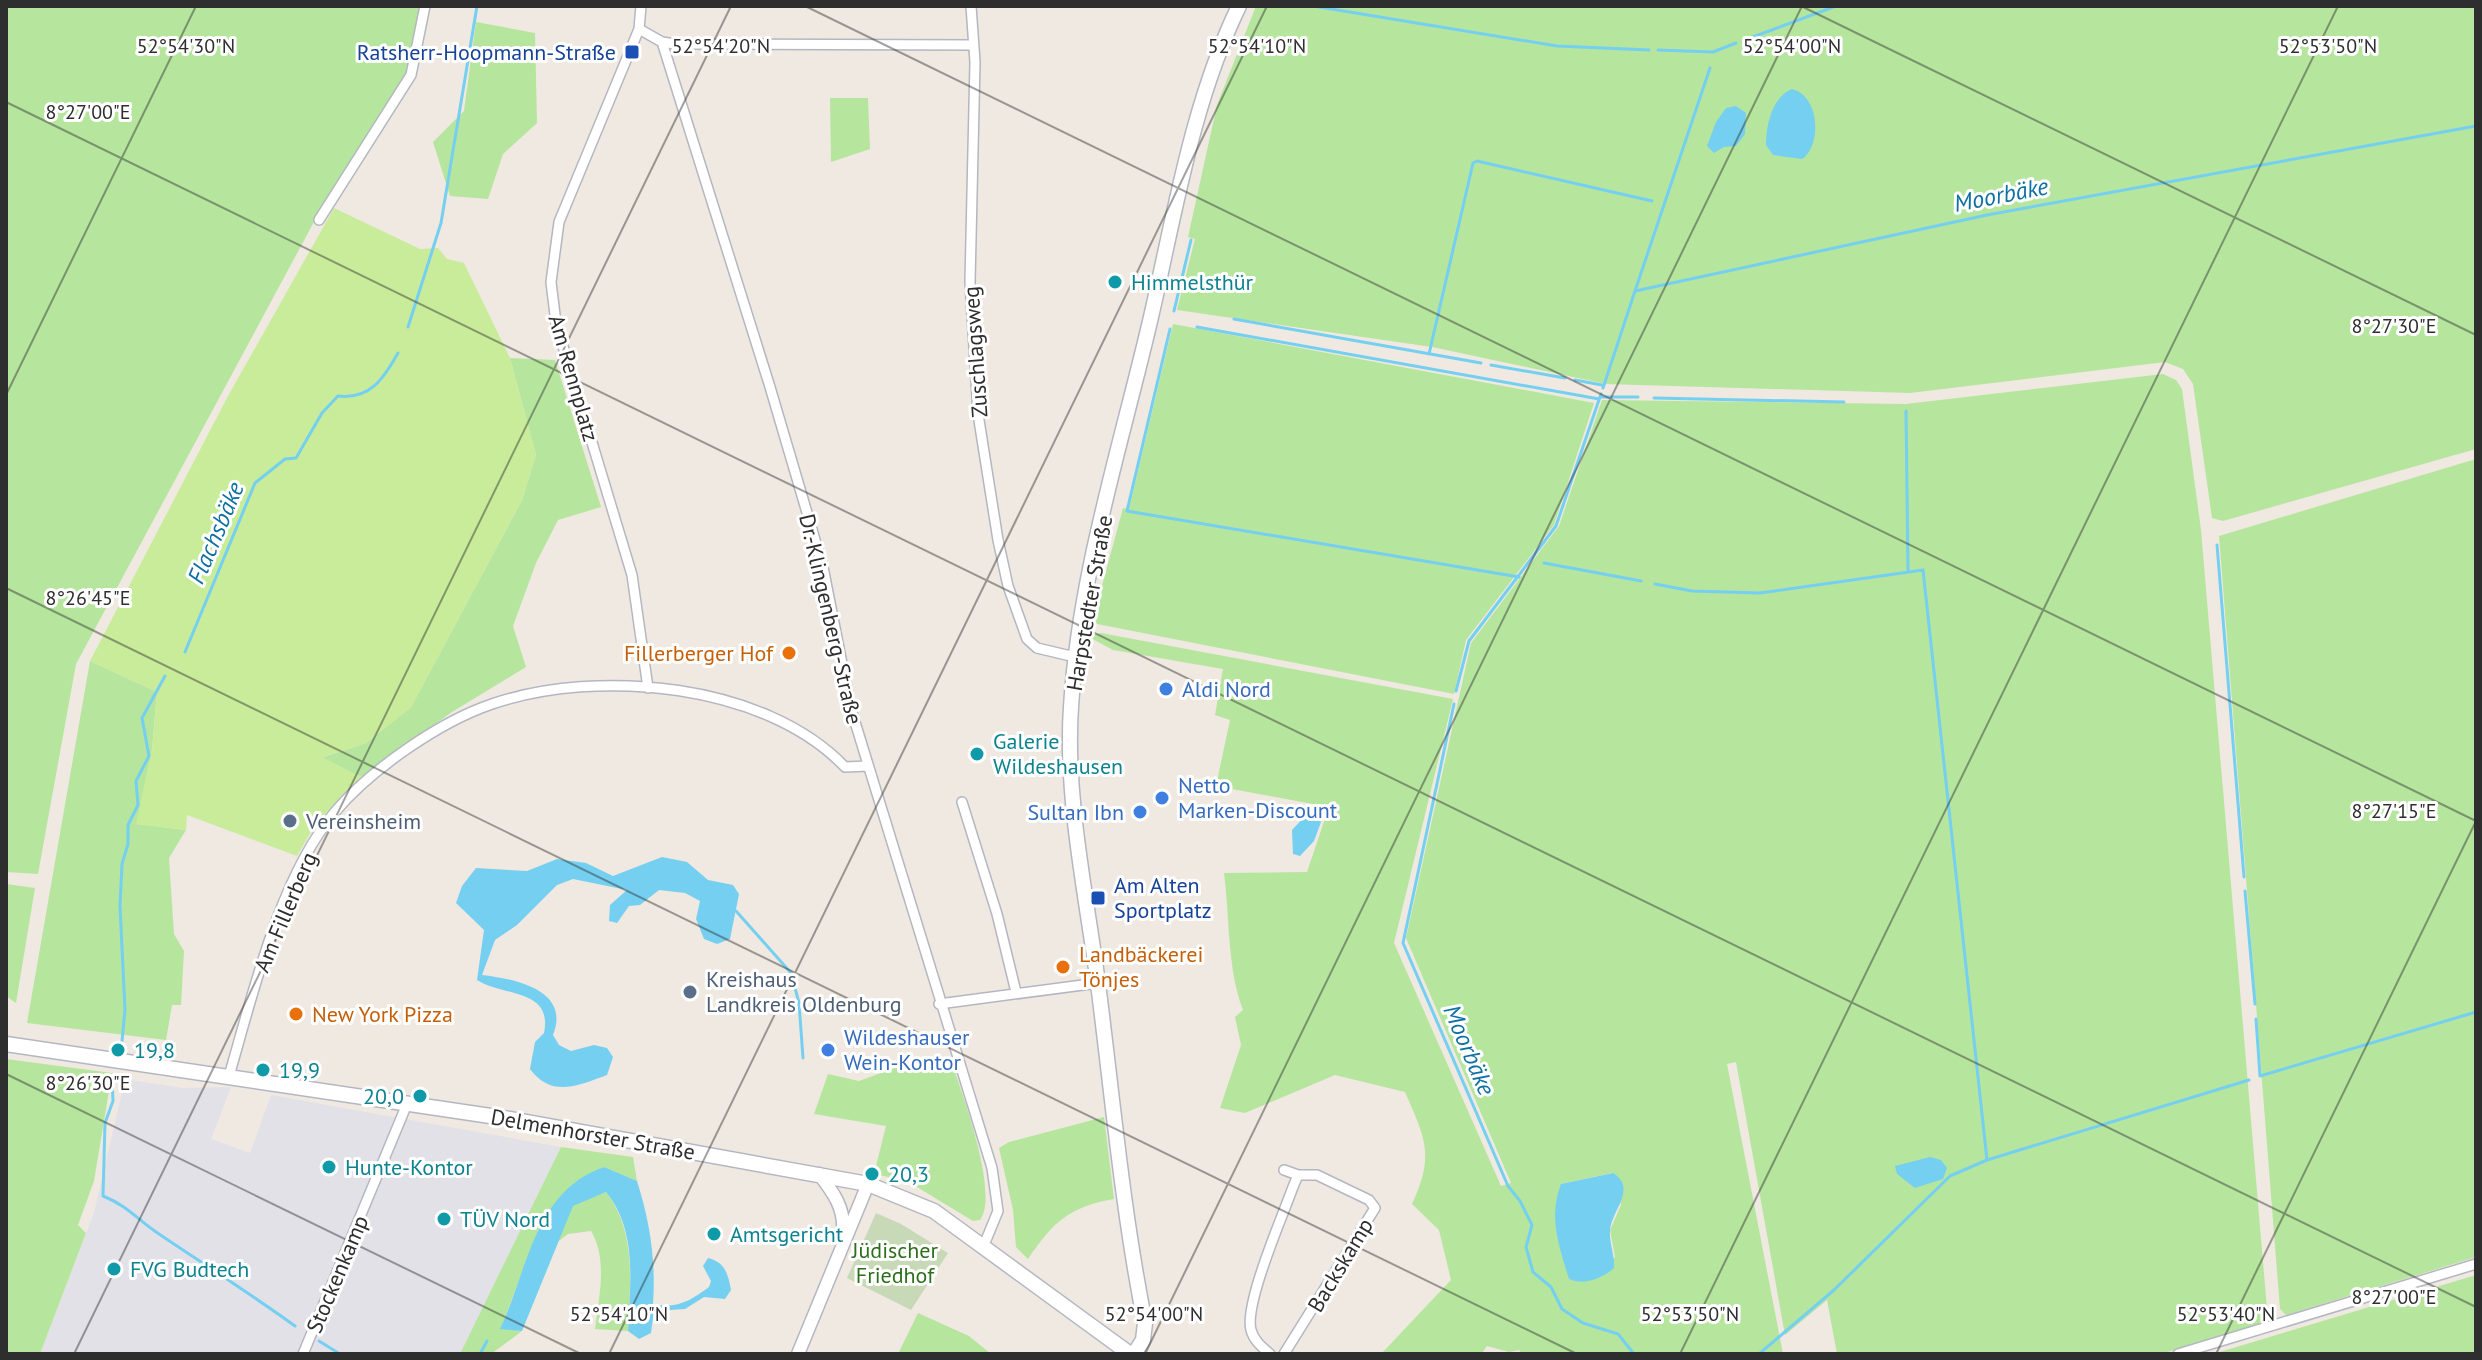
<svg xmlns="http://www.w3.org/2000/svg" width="2482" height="1360" font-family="'PT Sans',sans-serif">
	<rect width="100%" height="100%" fill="#efe9e1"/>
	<path fill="#e3e1e8" d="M125 1079 183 1088 231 1087 211 1139 250 1153 271 1095 561 1147 460 1354H40L94 1213Z"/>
	<path fill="#b6e59e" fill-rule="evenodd" d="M6 6H421L407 72 316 218 76 664 38 874 6 872Z
		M1256 6H2476V449L2223 521 2212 518 2193 384 2183 369 2165 362 1910 393 1606 384 1432 347 1177 310 1195 239 1188 237 1217 105Z
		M476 22 535 33 537 123 503 154 488 199 450 196 433 142 464 111Z
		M830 98H868L870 149 831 162Z
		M1173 324 1594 403 1554 525 1466 640 1454 694 1092 623 1123 508 1129 509Z
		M510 358 555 360 601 507 558 520 536 563 513 626 526 667 452 712 361 777 320 758 366 743 411 707 522 500 536 455Z
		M2163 374 2176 380 2182 389 2201 530 2268 1321 2161 1354H1837L1827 1300 1785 1335 1736 1062 1727 1064 1783 1354H1522L1519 1350 1509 1352 1487 1346 1481 1354H1381L1451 1280 1439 1230 1412 1204C1435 1155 1425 1138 1405 1092L1335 1075 1245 1113 1220 1108 1241 1045 1235 1017 1243 1010C1227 968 1230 918 1224 873L1307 872 1329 807 1216 786 1230 720 1215 715 1223 669 1113 650 1087 636 1101 633 1453 699 1394 943 1501 1186 1511 1183 1406 938 1471 643 1559 526 1602 400 1906 404ZM1612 1173 1621 1205 1610 1230 1615 1257C1602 1270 1589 1288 1569 1279L1561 1184Z
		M2476 459V1257L2286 1315 2280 1309 2219 536Z
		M90 661 157 692 152 750 137 824 186 830 169 858 174 934 184 951 181 1005H172L166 1040 27 1023Z
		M6 884 35 888 16 1003 6 996Z
		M950 1058C961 1090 1000 1194 980 1220L973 1221 907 1181 874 1174 886 1126 814 1114 828 1074 859 1081 895 1068Z
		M6 1059 112 1073 94 1181 78 1225 86 1233 40 1354H6Z
		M1104 1117 1114 1199C1069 1207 1053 1222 1028 1259L1016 1247 1013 1210 999 1148 1009 1142Z
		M561 1147 633 1157 637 1181 603 1167 531 1249 501 1328 522 1331 491 1354H460Z
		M606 1192C637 1233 630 1282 628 1331L595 1329C599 1297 608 1259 591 1231L568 1234 555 1244 573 1205Z
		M2476 1275V1354H2213Z
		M918 1313 969 1336 991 1354H898Z"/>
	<path fill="#c8d9b8" d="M876 1213 901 1224 948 1253 911 1310 847 1278Z"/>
	<path fill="#c9ec9a" d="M334 208 420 249 438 248 447 259 464 263 510 358 536 455 522 500 411 707 366 743 322 757 361 777 316 823 297 856 187 815 186 830 136 824 152 750 157 692 90 661 228 396Z"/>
	<path fill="#75cff0" d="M1792 89C1820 96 1822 146 1802 159L1773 155 1766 145C1766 125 1772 97 1792 89Z
		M1736 106 1746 113 1745 134 1736 146 1724 147 1714 153 1707 146 1716 122 1726 108Z
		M1306 815 1317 816 1321 822 1314 841 1300 856 1293 854 1292 830Z
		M662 857 687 862 708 880 733 885 739 894 730 939 717 944 704 939 696 919 700 901 685 893 659 890 640 905 629 906 617 923 609 921 610 905 627 890 573 879 557 885 517 925 495 940 482 975C515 979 571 990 553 1035L559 1045 571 1051 594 1045 607 1048 613 1057 607 1075C577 1086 552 1098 530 1069L535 1042 544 1033C553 988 503 997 477 980L484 930 456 903 462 886 476 868 527 871 557 859 586 863 613 876Z
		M1930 1157 1941 1160 1947 1168 1943 1179 1915 1188 1897 1174 1895 1166Z
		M604 1167 637 1181C650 1222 656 1261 653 1304 677 1309 690 1301 709 1287L711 1281 703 1266 708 1258C725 1262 728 1274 731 1290L725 1299 704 1297 685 1309 654 1311 651 1333 639 1339 628 1331C630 1283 638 1231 606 1192L573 1206 522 1331 500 1329C528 1270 534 1191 604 1167Z
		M1613 1173C1638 1188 1611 1212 1610 1230 1609 1243 1615 1255 1614 1268 1604 1278 1582 1286 1569 1279 1559 1246 1548 1217 1561 1184Z"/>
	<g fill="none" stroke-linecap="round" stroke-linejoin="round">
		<path stroke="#75cff0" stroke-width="3" d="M1313 6 1557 46 1649 50
			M1745 40 1836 6
			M1658 50 1713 52 1736 43
			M1635 291 1710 68
			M1174 311 1191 240
			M1234 319 1481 363
			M408 327 441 223 477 6
			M1197 327 1599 399
			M1170 329 1127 511 1519 577
			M1429 354 1473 163 1477 161 1652 201
			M1491 365 1565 378
			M1575 380 1602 385
			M1603 388 1635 291 1987 215 2476 126
			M1602 397H1638
			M1654 398 1844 402
			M1906 411 1908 571
			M2217 545 2244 877
			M1544 563 1641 581
			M1655 584 1692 591 1760 593 1923 570 1987 1160
			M185 652 255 483 285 459 296 458 322 413 338 396C370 400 384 378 398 353
			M1456 691 1469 641 1556 526 1601 394
			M1454 704 1403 943 1508 1186 1520 1201 1532 1225 1526 1247 1533 1272 1551 1287 1562 1309 1583 1323 1618 1334 1634 1354
			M2245 891 2255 1004
			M736 911 791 973 799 1003 803 1058
			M2256 1019 2260 1076 2476 1012
			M122 1041 125 1010 120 906 122 864 128 844V825L138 805 136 781 149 756 142 718 165 676
			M112 1079 113 1101 105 1123 103 1196C130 1207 136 1219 159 1234 205 1265 251 1294 295 1326
			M319 1341 340 1354
			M480 1354 487 1341
			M1759 1354 1834 1290 1950 1176 1987 1160 2249 1080"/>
		<defs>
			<path id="minor" d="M641 6 639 29 559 222 551 282 556 323 632 575 648 688
				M971 6 975 62 970 282 978 414 998 540 1008 586 1027 639 1037 648 1075 657
				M639 29 662 42 675 44 973 45
				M662 42 770 387 823 567 851 709 992 1168 998 1211 984 1245
				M319 220 411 75 425 6
				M962 802 997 914 1016 992
				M939 1004 1098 983
				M229 1076C253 994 279 879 334 813 370 770 439 722 492 704 598 668 765 683 845 767L868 766
				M1284 1170 1298 1175
				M303 1354 407 1104
				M1270 1354C1262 1347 1254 1341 1251 1330 1244 1304 1283 1215 1293 1187L1298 1175H1317L1369 1200 1375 1208 1284 1354
				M2178 1354 2476 1264"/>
			<path id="tertiary" d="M819 1174C833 1192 845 1208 843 1232
				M798 1354 868 1184"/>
			<path id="secondary" d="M6 1044 504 1118 868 1184 934 1211 1130 1354
				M1134 1354 1143 1340 1145 1323C1122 1209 1112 1091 1097 976 1085 888 1065 795 1071 707 1079 575 1121 446 1151 317 1175 213 1192 103 1239 6"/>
		</defs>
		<use href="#minor" stroke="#b4b7c1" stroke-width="12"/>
		<use href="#tertiary" stroke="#b4b7c1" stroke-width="15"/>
		<use href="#secondary" stroke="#b4b7c1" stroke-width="17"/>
		<use href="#minor" stroke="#fff" stroke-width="9"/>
		<use href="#tertiary" stroke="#fff" stroke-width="12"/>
		<use href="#secondary" stroke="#fff" stroke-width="14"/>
	</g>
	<path fill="none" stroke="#2e2e2e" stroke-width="2" stroke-opacity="0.45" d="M805 6 2476 821M1801 6 2476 335M6 102 2476 1307M6 395 196 6M6 588 1577 1354M6 1074 581 1354M74 1354 731 6M609 1354 1267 6M1145 1354 1802 6M1680 1354 2338 6M2216 1354 2476 821"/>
	<g fill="#1a4fb4" stroke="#fff" stroke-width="3">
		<rect x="624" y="44" width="16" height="16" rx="4"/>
		<rect x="1090" y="890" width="16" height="16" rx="4"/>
	</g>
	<g fill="#0f9aa8" stroke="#fff" stroke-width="3">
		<circle cx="1115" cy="282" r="8"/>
		<circle cx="977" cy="754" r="8"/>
		<circle cx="118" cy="1050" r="8"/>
		<circle cx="263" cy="1070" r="8"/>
		<circle cx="420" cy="1096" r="8"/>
		<circle cx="329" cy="1167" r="8"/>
		<circle cx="872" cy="1174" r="8"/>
		<circle cx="444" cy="1219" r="8"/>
		<circle cx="714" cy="1234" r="8"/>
		<circle cx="114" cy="1269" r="8"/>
	</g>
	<g fill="#e8710a" stroke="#fff" stroke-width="3">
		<circle cx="789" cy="653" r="8"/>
		<circle cx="1063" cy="967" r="8"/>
		<circle cx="296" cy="1014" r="8"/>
	</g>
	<g fill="#3f7fe0" stroke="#fff" stroke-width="3">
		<circle cx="1166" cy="689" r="8"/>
		<circle cx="1162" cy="798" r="8"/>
		<circle cx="1140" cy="812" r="8"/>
		<circle cx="828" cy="1050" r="8"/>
	</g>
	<g fill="#5c6f8a" stroke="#fff" stroke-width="3">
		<circle cx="290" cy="821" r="8"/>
		<circle cx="690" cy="992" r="8"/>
	</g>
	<g text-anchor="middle" stroke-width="6" stroke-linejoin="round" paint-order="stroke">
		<g font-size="22" fill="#164399" stroke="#fff" text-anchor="end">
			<text x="616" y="60">Ratsherr-Hoopmann-Straße</text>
			<text x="1114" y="893" text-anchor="start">Am Alten<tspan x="1114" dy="25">Sportplatz</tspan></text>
		</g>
		<g font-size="22" fill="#0d838f" stroke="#fff" text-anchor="start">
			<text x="1131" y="290">Himmelsthür</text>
			<text x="993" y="749">Galerie<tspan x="993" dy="25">Wildeshausen</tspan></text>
			<text x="134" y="1058">19,8</text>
			<text x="279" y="1078">19,9</text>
			<text x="404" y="1104" text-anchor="end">20,0</text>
			<text x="345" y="1175">Hunte-Kontor</text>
			<text x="888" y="1182">20,3</text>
			<text x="460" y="1227">TÜV Nord</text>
			<text x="730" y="1242">Amtsgericht</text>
			<text x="130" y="1277">FVG Budtech</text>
		</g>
		<g font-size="22" fill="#2e2e2e" stroke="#fff">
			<text transform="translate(975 352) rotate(-94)" y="8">Zuschlagsweg</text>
			<text transform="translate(574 378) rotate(74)" y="8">Am Rennplatz</text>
			<text transform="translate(1089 603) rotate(-80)" y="8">Harpstedter Straße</text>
			<text transform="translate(831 619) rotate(77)" y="8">Dr.-Klingenberg-Straße</text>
			<text transform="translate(285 912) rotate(-67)" y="8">Am Fillerberg</text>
			<text transform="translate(593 1134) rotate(10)" y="8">Delmenhorster Straße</text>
			<text transform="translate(1340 1265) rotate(-59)" y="8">Backskamp</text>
			<text transform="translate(337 1274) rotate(-67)" y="8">Stockenkamp</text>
		</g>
		<g font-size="22" fill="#c56008" stroke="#fff" text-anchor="start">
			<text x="773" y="661" text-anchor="end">Fillerberger Hof</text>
			<text x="1079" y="962">Landbäckerei<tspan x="1079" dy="25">Tönjes</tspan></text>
			<text x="312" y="1022">New York Pizza</text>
		</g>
		<g font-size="22" fill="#366cbe" stroke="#fff" text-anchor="start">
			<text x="1182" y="697">Aldi Nord</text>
			<text x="1178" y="793">Netto<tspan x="1178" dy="25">Marken-Discount</tspan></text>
			<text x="1124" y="820" text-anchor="end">Sultan Ibn</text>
			<text x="844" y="1045">Wildeshauser<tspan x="844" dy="25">Wein-Kontor</tspan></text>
		</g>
		<g font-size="22" fill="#4e5e75" stroke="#fff" text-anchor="start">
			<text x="306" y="829">Vereinsheim</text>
			<text x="706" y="987">Kreishaus<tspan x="706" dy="25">Landkreis Oldenburg</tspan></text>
		</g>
		<g font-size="22" fill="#2c6e1b" stroke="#fff">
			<text x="895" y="1258">Jüdischer<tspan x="895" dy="25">Friedhof</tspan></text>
		</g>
		<g font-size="24" font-style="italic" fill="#0d6fa3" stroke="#fff">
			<text transform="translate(2001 195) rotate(-11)" y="8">Moorbäke</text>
			<text transform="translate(216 533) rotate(-67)" y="8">Flachsbäke</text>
			<text transform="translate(1469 1050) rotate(67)" y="8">Moorbäke</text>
		</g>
	</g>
	<g font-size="20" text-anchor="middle" fill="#2e2e2e" stroke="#fff" stroke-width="6" stroke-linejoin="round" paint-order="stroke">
		<text x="186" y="53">52°54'30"N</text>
		<text x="721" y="53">52°54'20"N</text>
		<text x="1257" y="53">52°54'10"N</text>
		<text x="1792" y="53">52°54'00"N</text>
		<text x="2328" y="53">52°53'50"N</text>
		<text x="88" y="119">8°27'00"E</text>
		<text x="2394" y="333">8°27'30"E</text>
		<text x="88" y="605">8°26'45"E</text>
		<text x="2394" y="818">8°27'15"E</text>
		<text x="88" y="1090">8°26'30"E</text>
		<text x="2394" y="1304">8°27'00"E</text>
		<text x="619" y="1321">52°54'10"N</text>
		<text x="1154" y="1321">52°54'00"N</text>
		<text x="1690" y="1321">52°53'50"N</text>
		<text x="2226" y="1321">52°53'40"N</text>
	</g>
	<rect width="2482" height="1360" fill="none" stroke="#2e2e2e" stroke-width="16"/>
</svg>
